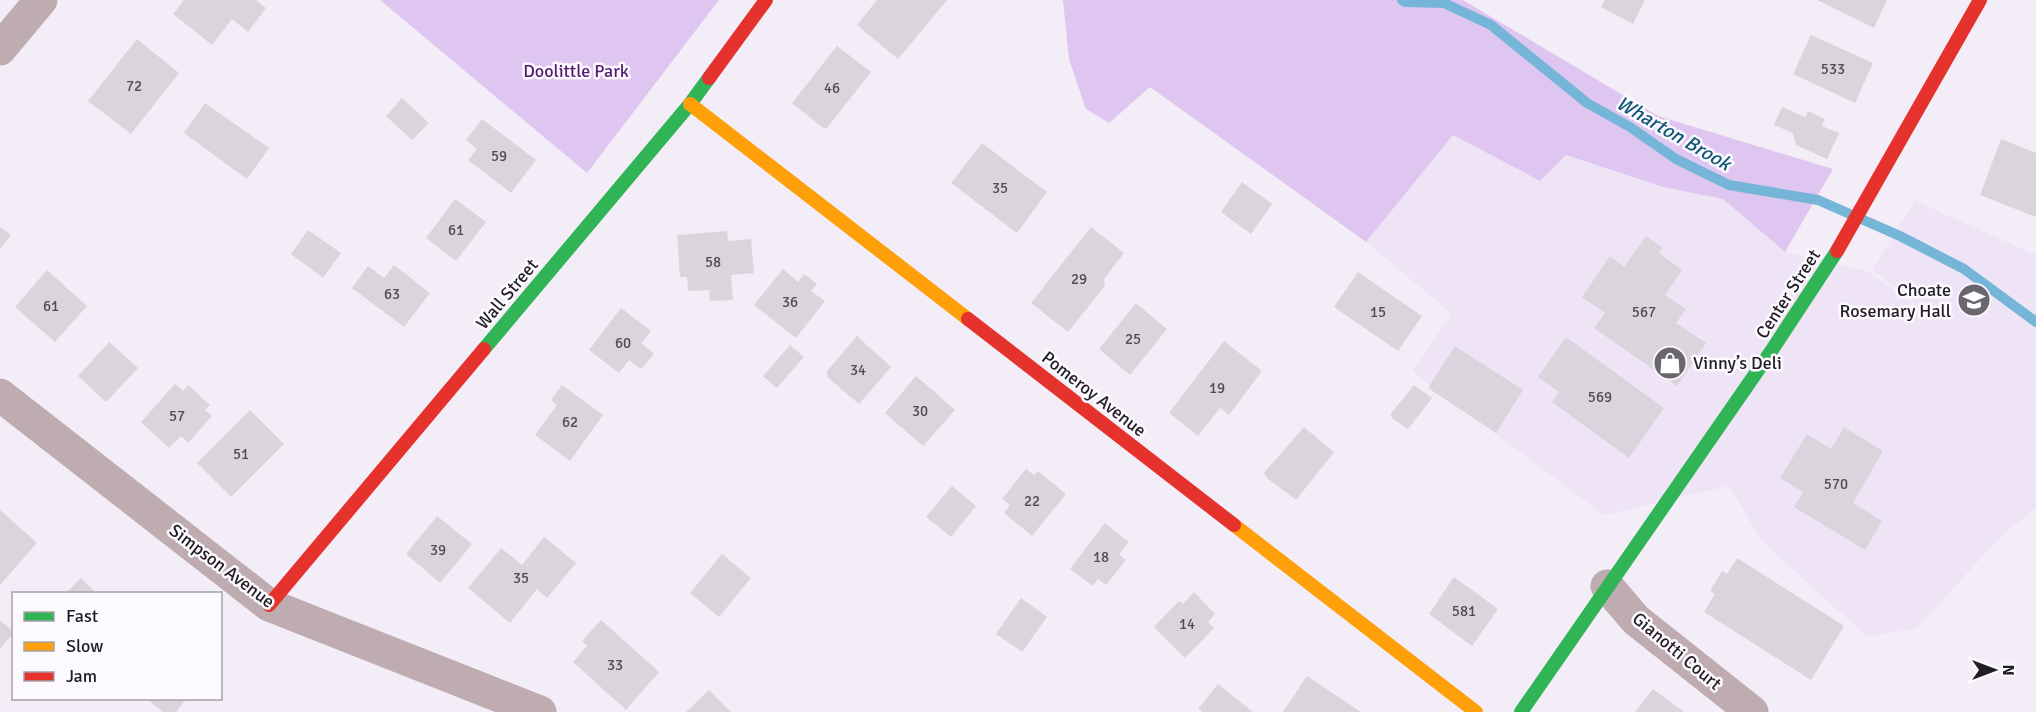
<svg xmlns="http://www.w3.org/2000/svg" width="2036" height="712" font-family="Signika,sans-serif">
	<rect width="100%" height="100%" fill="#f2edf7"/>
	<path fill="#eee4f6" d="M1453 135 1540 181 1565 155 1663 187 1723 199 1785 252 1867 271 1930 315 1872 270 1915 201 2036 255V508L2003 534 1917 628 1867 637 1762 541 1729 486 1604 515 1412 371 1452 314 1366 242Z"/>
	<path fill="#dfc6f0" d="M380 0H719L587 173Z
		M1063 0H1463L1658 116 1833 169 1785 252 1723 199 1663 187 1566 155 1540 181 1453 135 1366 242 1150 87 1109 123 1086 109 1069 59Z"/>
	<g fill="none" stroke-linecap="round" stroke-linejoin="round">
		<path stroke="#75b5d8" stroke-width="10" d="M1402 0 1405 2 1444 3 1491 25 1587 103 1630 127 1676 159 1729 185 1818 200 1900 236 1964 269 2036 322"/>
	</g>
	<path fill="#dad5dc" d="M184 0H256L266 8 248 32 232 19 212 45 173 14Z
		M877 0H947L898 59 857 25Z
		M1605 0H1645L1633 24 1601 7Z
		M1817 0H1887L1874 28Z
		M1811 35 1873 63 1855 103 1793 74Z
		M137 39 179 73 131 134 88 101Z
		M837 46 871 72 827 128H823L792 103Z
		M402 98 429 123 412 140 386 116Z
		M205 103 269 148 247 179 184 133Z
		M1782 107 1805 117 1808 111 1825 119 1822 126 1839 133 1827 159 1796 145 1793 133 1774 125Z
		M482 119 536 160 511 193 468 160 477 149 466 140Z
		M2001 139 2036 153V217L1980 195Z
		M982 143 1047 192 1017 233 951 183Z
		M1242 182 1272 204 1251 234 1221 212Z
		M455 199 486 222 456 261 426 238Z
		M0 227 11 235 0 249Z
		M1091 227 1124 253 1104 279 1105 286 1068 332 1031 303Z
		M308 230 341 253 323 278 291 254Z
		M727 231 728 241 751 239 754 273 731 275 733 300 710 301 709 290 688 291 687 277H680L677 235Z
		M1646 236 1663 248 1659 253 1682 270 1665 295 1686 309 1676 323 1706 343 1677 386 1594 328 1605 313 1582 297 1610 256 1624 267Z
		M394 265 430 293 404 327 352 288 368 266 384 278Z
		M783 269 798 282 804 274 817 284 811 291 825 301 796 338 754 305Z
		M47 270 87 306 55 342 15 307Z
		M1358 272 1422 316 1398 351 1334 307Z
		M1136 303 1167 329 1130 375 1099 349Z
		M621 308 651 331 641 343 654 354 641 369 629 360 619 373 589 350Z
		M857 336 891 367 859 404 827 377V371Z
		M1566 337 1664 408 1629 458 1552 402 1559 392 1538 377Z
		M1224 341 1262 371 1229 415 1220 408 1198 436 1169 413Z
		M109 342 138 368 106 402 78 376Z
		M790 345 804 357 777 388 763 376Z
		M1455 346 1523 390 1496 433 1428 388Z
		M916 376 955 410 923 446 885 413Z
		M175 384 183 391 188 385 210 405 205 410 212 416 188 443 181 436 169 448 141 422Z
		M562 385 603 415 570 461 535 435 557 405 551 400Z
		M1414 385 1432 398 1408 429 1393 419 1390 415Z
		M250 410 284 444 231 497 197 463Z
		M1304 427 1334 452 1296 500 1267 478 1264 473Z
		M1844 427 1883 451 1853 503 1882 521 1865 550 1794 507 1803 492 1780 478 1807 434 1831 449Z
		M1026 469 1034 475 1038 471 1066 494 1032 536 1004 513 1010 505 1002 499Z
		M952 486 976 506 951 537 926 517Z
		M0 510 37 543 0 585Z
		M437 516 472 544 440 583 406 554Z
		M1105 523 1129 542 1119 554 1126 560 1106 585 1098 579 1093 586 1070 569Z
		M544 537 576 563 547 598 537 589 510 623 468 588 501 548 522 565Z
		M722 554 751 578 719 617 690 593Z
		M1737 558 1844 626 1811 680 1704 612 1715 594 1710 591 1722 571 1727 574Z
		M1454 577 1498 609 1472 646 1429 614Z
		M81 578 97 594H65Z
		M1194 592 1215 614 1208 622 1214 628 1185 658 1154 627 1179 601 1183 604Z
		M1021 598 1047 617 1022 652 996 634Z
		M0 620 14 632 0 649Z
		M601 620 659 672 626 710 573 662 587 646 582 641Z
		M1307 676 1361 712H1283Z
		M1218 684 1253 712H1203L1198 709Z
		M1653 689 1684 712H1635Z
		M709 690 731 712H686Z
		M146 698H187L176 712H163Z"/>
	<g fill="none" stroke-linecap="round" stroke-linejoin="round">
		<path stroke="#bfacb0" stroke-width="33" d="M0 49 41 0
			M0 395 269 605 540 712
			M1607 586 1636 620 1752 712"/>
		<path stroke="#30b455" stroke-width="14" d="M484 349 690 104 709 78
			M1521 712 1772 350 1837 251"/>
		<path stroke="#ff9f0a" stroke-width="14" d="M690 104 968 319
			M1234 525 1476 712"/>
		<path stroke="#e5322d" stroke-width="14" d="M709 78 766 0
			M1837 251 1980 0
			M968 319 1234 525
			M269 605 484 349"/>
	</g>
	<defs>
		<symbol id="university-disc" viewBox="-11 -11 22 22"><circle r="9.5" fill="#6a666e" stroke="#fcfafe"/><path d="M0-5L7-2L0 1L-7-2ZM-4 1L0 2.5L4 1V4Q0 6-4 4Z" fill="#fff"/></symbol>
		<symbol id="shop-disc" viewBox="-11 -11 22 22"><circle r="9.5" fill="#6a666e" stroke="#fcfafe"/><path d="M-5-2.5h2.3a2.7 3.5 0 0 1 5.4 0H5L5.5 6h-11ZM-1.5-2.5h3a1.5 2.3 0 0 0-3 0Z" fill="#fff"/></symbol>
	</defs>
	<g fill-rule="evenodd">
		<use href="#university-disc" x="1955" y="281" width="38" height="38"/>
		<use href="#shop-disc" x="1651" y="344" width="38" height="38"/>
	</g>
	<g text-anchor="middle" stroke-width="5" stroke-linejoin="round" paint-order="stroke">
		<g font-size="15" fill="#504c53">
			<text x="1833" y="74">533</text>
			<text x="134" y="91">72</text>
			<text x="832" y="93">46</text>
			<text x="499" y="161">59</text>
			<text x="1000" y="193">35</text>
			<text x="456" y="235">61</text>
			<text x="713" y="267">58</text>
			<text x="1079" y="284">29</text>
			<text x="392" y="299">63</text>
			<text x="790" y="307">36</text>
			<text x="51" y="311">61</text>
			<text x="1378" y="317">15</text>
			<text x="1644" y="317">567</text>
			<text x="1133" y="344">25</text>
			<text x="623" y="348">60</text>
			<text x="858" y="375">34</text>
			<text x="1217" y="393">19</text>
			<text x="1600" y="402">569</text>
			<text x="920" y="416">30</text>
			<text x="177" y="421">57</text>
			<text x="570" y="427">62</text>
			<text x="241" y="459">51</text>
			<text x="1836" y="489">570</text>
			<text x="1032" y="506">22</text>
			<text x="438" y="555">39</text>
			<text x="1101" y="562">18</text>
			<text x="521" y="583">35</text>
			<text x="1464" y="616">581</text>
			<text x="1187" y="629">14</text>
			<text x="615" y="670">33</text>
		</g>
		<g font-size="18" fill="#511b6f" stroke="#fcfafe">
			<text x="576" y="77">Doolittle Park</text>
		</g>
		<g font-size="18" fill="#211d24" stroke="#fcfafe" text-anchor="end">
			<text x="1951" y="296">Choate<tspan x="1951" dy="21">Rosemary Hall</tspan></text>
			<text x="1693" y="369" text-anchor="start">Vinny’s Deli</text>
		</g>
		<g font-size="18" fill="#211d24" stroke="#fcfafe">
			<text transform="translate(507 294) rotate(-50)" y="6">Wall Street</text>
			<text transform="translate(1788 294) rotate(-57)" y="6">Center Street</text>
			<text transform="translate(1094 394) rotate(38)" y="6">Pomeroy Avenue</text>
			<text transform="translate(222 566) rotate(37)" y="6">Simpson Avenue</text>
			<text transform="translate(1677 651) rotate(40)" y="6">Gianotti Court</text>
		</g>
		<g font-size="20" font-style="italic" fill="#105878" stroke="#fcfafe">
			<text transform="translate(1674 133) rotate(30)" y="7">Wharton Brook</text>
		</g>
	</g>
	<rect x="12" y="592" width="210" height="108" fill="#fcfafe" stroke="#a4a2a7" stroke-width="1.5"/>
	<rect x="24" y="612" width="30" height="9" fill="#30b455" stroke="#a4a2a7" stroke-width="1.5"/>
	<text x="66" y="622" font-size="18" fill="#211d24">Fast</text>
	<rect x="24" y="642" width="30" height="9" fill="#ff9f0a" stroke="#a4a2a7" stroke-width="1.5"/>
	<text x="66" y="652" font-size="18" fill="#211d24">Slow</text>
	<rect x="24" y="672" width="30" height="9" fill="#e5322d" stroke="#a4a2a7" stroke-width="1.5"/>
	<text x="66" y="682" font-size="18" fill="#211d24">Jam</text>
	<g transform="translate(1994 670) rotate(90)" stroke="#fcfafe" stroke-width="4.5" paint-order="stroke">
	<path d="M0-4.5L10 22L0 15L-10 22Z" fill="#211d24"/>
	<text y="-9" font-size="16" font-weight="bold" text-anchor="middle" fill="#211d24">N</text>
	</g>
</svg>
